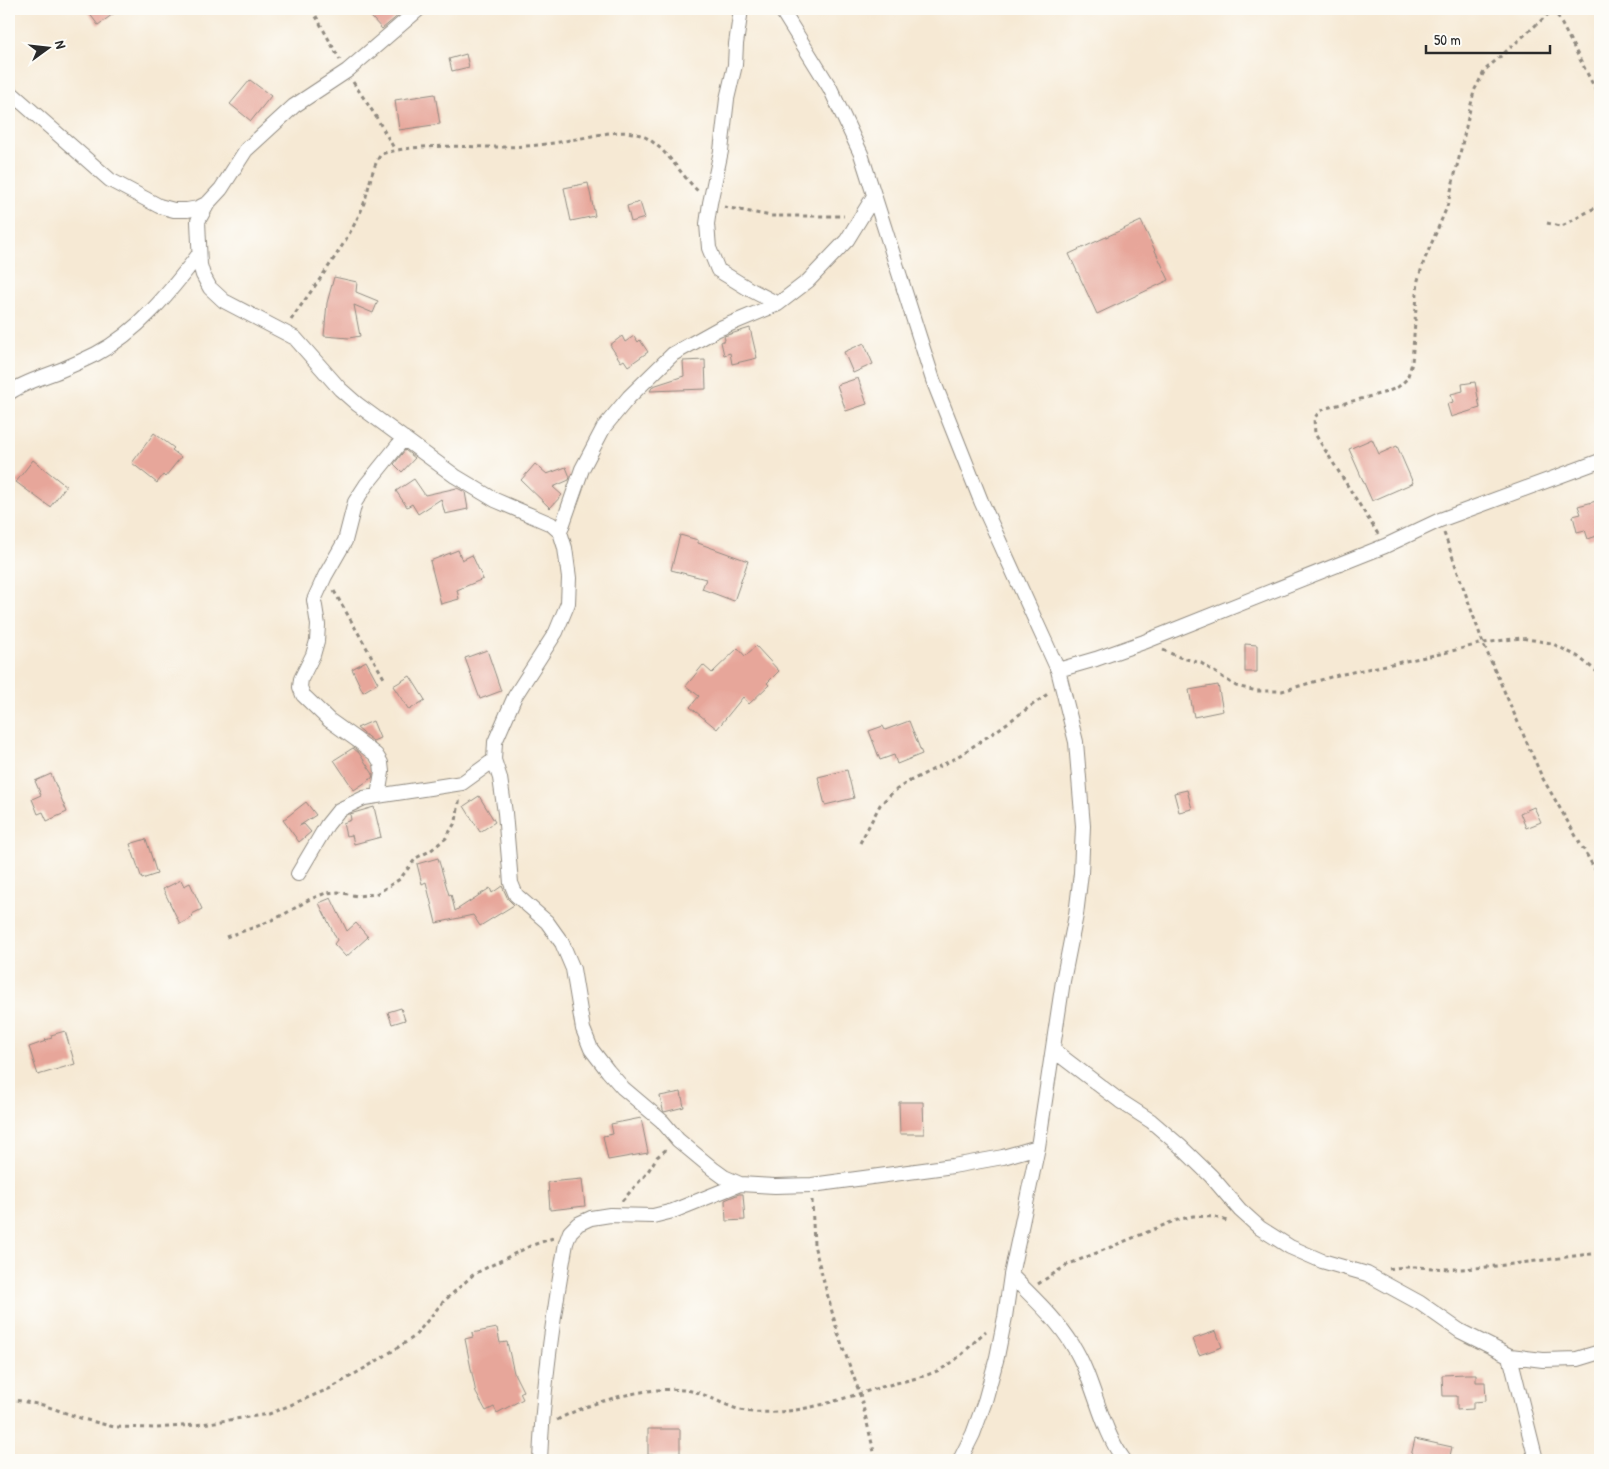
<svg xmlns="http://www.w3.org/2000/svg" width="1609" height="1469" font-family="'Patrick Hand',sans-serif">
	<rect width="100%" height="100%" fill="#fdfcf7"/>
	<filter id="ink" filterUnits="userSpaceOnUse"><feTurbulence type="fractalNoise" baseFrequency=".02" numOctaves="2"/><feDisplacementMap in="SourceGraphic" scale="10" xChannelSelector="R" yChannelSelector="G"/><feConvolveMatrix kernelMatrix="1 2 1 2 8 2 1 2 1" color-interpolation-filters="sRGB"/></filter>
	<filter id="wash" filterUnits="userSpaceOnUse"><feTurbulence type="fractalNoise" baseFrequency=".0096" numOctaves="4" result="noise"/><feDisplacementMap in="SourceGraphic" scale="20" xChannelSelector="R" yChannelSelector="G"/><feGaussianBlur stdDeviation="1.12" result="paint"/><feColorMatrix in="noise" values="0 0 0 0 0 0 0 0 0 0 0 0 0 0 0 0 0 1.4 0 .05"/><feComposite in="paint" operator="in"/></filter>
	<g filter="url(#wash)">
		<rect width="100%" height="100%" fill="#f6e9d4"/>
		<g id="blocks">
			<path fill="#e7a69a" d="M86 9H120L98 25Z
				M364 9H406L382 29Z
				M466 54 469 67 452 71 449 59Z
				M250 80 271 96 251 121 230 104Z
				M435 94 440 124 399 130 395 100Z
				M588 183 595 216 571 221 564 188Z
				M640 202 645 218 631 222 627 206Z
				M1141 221 1169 280 1097 314 1069 254Z
				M334 277 357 282 356 292 378 301 373 313 354 305 360 336 349 338 324 336 327 303Z
				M750 328 757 358 732 364 730 353 724 355 721 342 725 340 724 336Z
				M622 336 625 342 634 336 638 342 640 340 648 352 628 366 624 360 621 362 610 345Z
				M864 343 873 364 853 373 844 352Z
				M705 360 706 389 650 391 653 386 684 376 683 361Z
				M858 378 867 404 846 411 837 385Z
				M1475 382 1480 408 1451 417 1447 404 1453 402 1451 394 1463 391 1462 384Z
				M154 433 174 448 172 450 181 457 165 477 163 475 157 483 132 463Z
				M1372 439 1379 454 1397 446 1413 483 1372 501 1349 449Z
				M405 450 415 458 402 472 394 464Z
				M33 460 66 486 50 507 16 482Z
				M535 464 547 474 566 467 570 477 569 480 553 487 562 495 550 508 521 480Z
				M414 479 425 495 457 488 465 492 468 509 445 514 441 499 418 514 412 504 407 507 396 491Z
				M1600 500V535L1588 539 1585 530 1577 532 1573 516 1581 514 1578 506Z
				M680 535 698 540V543L748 561 734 601 702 589 706 579 671 570Z
				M458 550 462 560 472 555 483 579 457 590 459 599 441 604 430 561Z
				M1245 644 1257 645V672H1245Z
				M756 646 779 671 767 683 769 685 749 704 743 697 717 729 690 707 699 696 686 686 703 665 712 673 738 648 745 656Z
				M487 650 501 691 480 699 465 658Z
				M366 661 378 683 363 692 352 669Z
				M410 676 425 700 409 710 393 686Z
				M1218 685 1223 711 1194 717 1189 690Z
				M373 721 380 738 373 741 357 728Z
				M909 721 922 754 897 764 894 755 880 760 869 731 883 726 885 730Z
				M353 748 359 753 373 774 372 778 354 790 334 760Z
				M847 770 854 798 825 805 818 777Z
				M51 774 67 812 47 821 43 812 38 814 32 799 41 795 35 781Z
				M1187 790 1192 809 1179 812 1174 793Z
				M479 796 495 822 480 832 464 806Z
				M306 802 316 815 299 826 304 824 311 832 299 842 283 820Z
				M374 807 381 837 354 844 352 835 346 836 343 823 351 820 350 814Z
				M1534 807 1541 822 1526 828 1520 813Z
				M146 839 157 874 142 879 130 844Z
				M438 858 449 895 451 894 455 911 490 888 492 893 502 886 508 899 514 905 480 926 473 915 436 923 426 882 422 884 417 864Z
				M181 880 184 886 190 883 202 909 192 914 193 917 180 924 163 889Z
				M331 898 347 931 356 923 368 937 346 957 334 944 337 940 319 903Z
				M401 1008 405 1020 392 1024 388 1012Z
				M65 1031 75 1064 38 1075 29 1047 46 1041 45 1040 52 1038 51 1035Z
				M681 1092 684 1107 664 1112 663 1110 660 1096Z
				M899 1102H923L924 1134H900Z
				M641 1118 648 1153 608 1160 603 1136 613 1134 611 1124Z
				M582 1179 585 1206 550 1210 548 1182Z
				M739 1194H743L745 1220 726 1221 725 1200Z
				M497 1328 500 1343 507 1342 514 1373 523 1391 520 1393 523 1399 497 1413 494 1407 486 1411 476 1393 465 1339 473 1337 472 1333Z
				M1216 1331 1222 1347 1199 1355 1193 1339Z
				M1466 1374H1476V1382H1485L1486 1401 1473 1402V1409L1457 1410V1396H1443L1442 1375Z
				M648 1429H680V1455H648Z
				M1415 1439 1452 1447 1449 1460H1410Z"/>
		</g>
	</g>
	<g filter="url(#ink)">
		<use href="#blocks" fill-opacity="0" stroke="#908a80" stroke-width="1"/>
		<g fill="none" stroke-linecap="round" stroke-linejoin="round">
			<defs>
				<path id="minor" d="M741 9 736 44 735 65 727 99 721 151 710 203 707 224 709 248 718 270 749 289 778 304
					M781 9 830 88 861 154 933 380 981 501 1058 670 1076 742 1083 826 1081 873 1076 915 1063 981 1038 1147 1011 1275 1005 1317 997 1357 985 1401 973 1434 960 1460
					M9 91 110 180 159 206 174 210H187L198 208 208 203 221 189 246 150 294 106 347 71 419 9
					M208 203 198 221 200 265 203 275 210 288 224 301 295 338 340 389 357 404 455 476 495 500 551 524 560 532 565 548 569 578 568 603 556 632 515 696 495 742 494 760 500 778 505 813 511 883 516 895 547 922 562 943 573 969 583 1029 591 1049 608 1071 623 1088 662 1121 678 1140 713 1169 724 1177 740 1184
					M9 393C24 382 44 377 61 370 73 365 84 360 96 354 138 332 170 292 199 254
					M560 532 582 469 604 427 629 397 673 354 718 329 778 304 808 281 847 240 874 196
					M1058 670 1096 659 1144 642 1385 546 1440 520 1600 461
					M378 796 382 772 381 763 376 755 357 740 329 720 303 695 300 687 301 679 313 655 317 641 318 625 314 600 325 576 345 541 355 502 366 485 404 438
					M298 874 327 825 339 810 364 798 462 783 494 760
					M1053 1050 1120 1101 1151 1121 1180 1146 1211 1176 1240 1210 1260 1228 1290 1247 1322 1261 1367 1274 1420 1303 1460 1331 1510 1356 1543 1360 1577 1359 1600 1352
					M1011 1275C1032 1297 1056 1318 1072 1344 1095 1380 1099 1426 1124 1460
					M1510 1356 1536 1460
					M540 1460C543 1387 553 1315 566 1243L570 1232 578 1224 591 1218 610 1215 653 1216 673 1211 740 1184 775 1186 812 1185 953 1166 1003 1157 1038 1147"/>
			</defs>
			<use href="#minor" stroke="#908a80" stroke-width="16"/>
			<path stroke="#908a80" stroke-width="3" stroke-dasharray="4 4" stroke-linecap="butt" d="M312 9 340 60
				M1554 9 1600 98
				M353 82 375 115 395 150
				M724 207 771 216H844
				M1547 223 1560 226 1564 225 1600 205
				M291 320C314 286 341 253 359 215 369 196 369 172 381 154 419 143 459 147 498 147 523 147 546 145 570 140 593 137 623 126 645 137 667 149 680 174 698 191
				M1444 533 1483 643 1542 777 1600 878
				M1378 534 1315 434 1314 419 1319 412 1326 408 1387 392 1398 387 1407 379 1412 363 1418 280 1424 261 1447 207 1459 158 1474 91 1485 70 1554 9
				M334 591 384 678
				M1163 650 1179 657 1201 663 1236 686 1257 691H1282L1338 675 1444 653 1483 643 1521 638 1551 643 1577 656 1600 674
				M860 843 880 805 893 792 908 782 954 759 999 729 1049 693
				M226 937 258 926 283 915 310 899 326 893 338 892 357 896 376 894 400 879 416 858 430 851 446 838 456 821 460 796
				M812 1200 814 1245 838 1334 860 1394 876 1460
				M622 1201 647 1173 657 1157 667 1149
				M1389 1269C1414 1264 1438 1270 1462 1269 1508 1266 1554 1258 1600 1253
				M1038 1284 1067 1265 1174 1221 1193 1216 1215 1217 1230 1222
				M9 1399 43 1405 83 1419 114 1427 157 1428 195 1425 269 1414 331 1388 380 1359 414 1337 442 1303 474 1274 530 1246 553 1238
				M557 1420C591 1401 661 1381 699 1393 716 1399 734 1411 753 1412 804 1415 841 1398 889 1385 907 1380 927 1377 943 1368 960 1359 972 1343 986 1331"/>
			<use href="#minor" stroke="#fff" stroke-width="14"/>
		</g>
	</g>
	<rect width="1609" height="1469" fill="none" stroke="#fdfcf7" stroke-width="30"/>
	<g transform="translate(48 48) rotate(75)" stroke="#fdfcf7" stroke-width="4" paint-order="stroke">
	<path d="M0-4L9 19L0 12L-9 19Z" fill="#2b2b2b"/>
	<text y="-8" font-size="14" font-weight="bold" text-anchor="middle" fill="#2b2b2b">N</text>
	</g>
	<path d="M1426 45v8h124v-8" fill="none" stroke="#2b2b2b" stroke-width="2.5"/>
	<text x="1434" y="45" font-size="15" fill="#2b2b2b" stroke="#fdfcf7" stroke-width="4" paint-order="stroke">50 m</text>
</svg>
